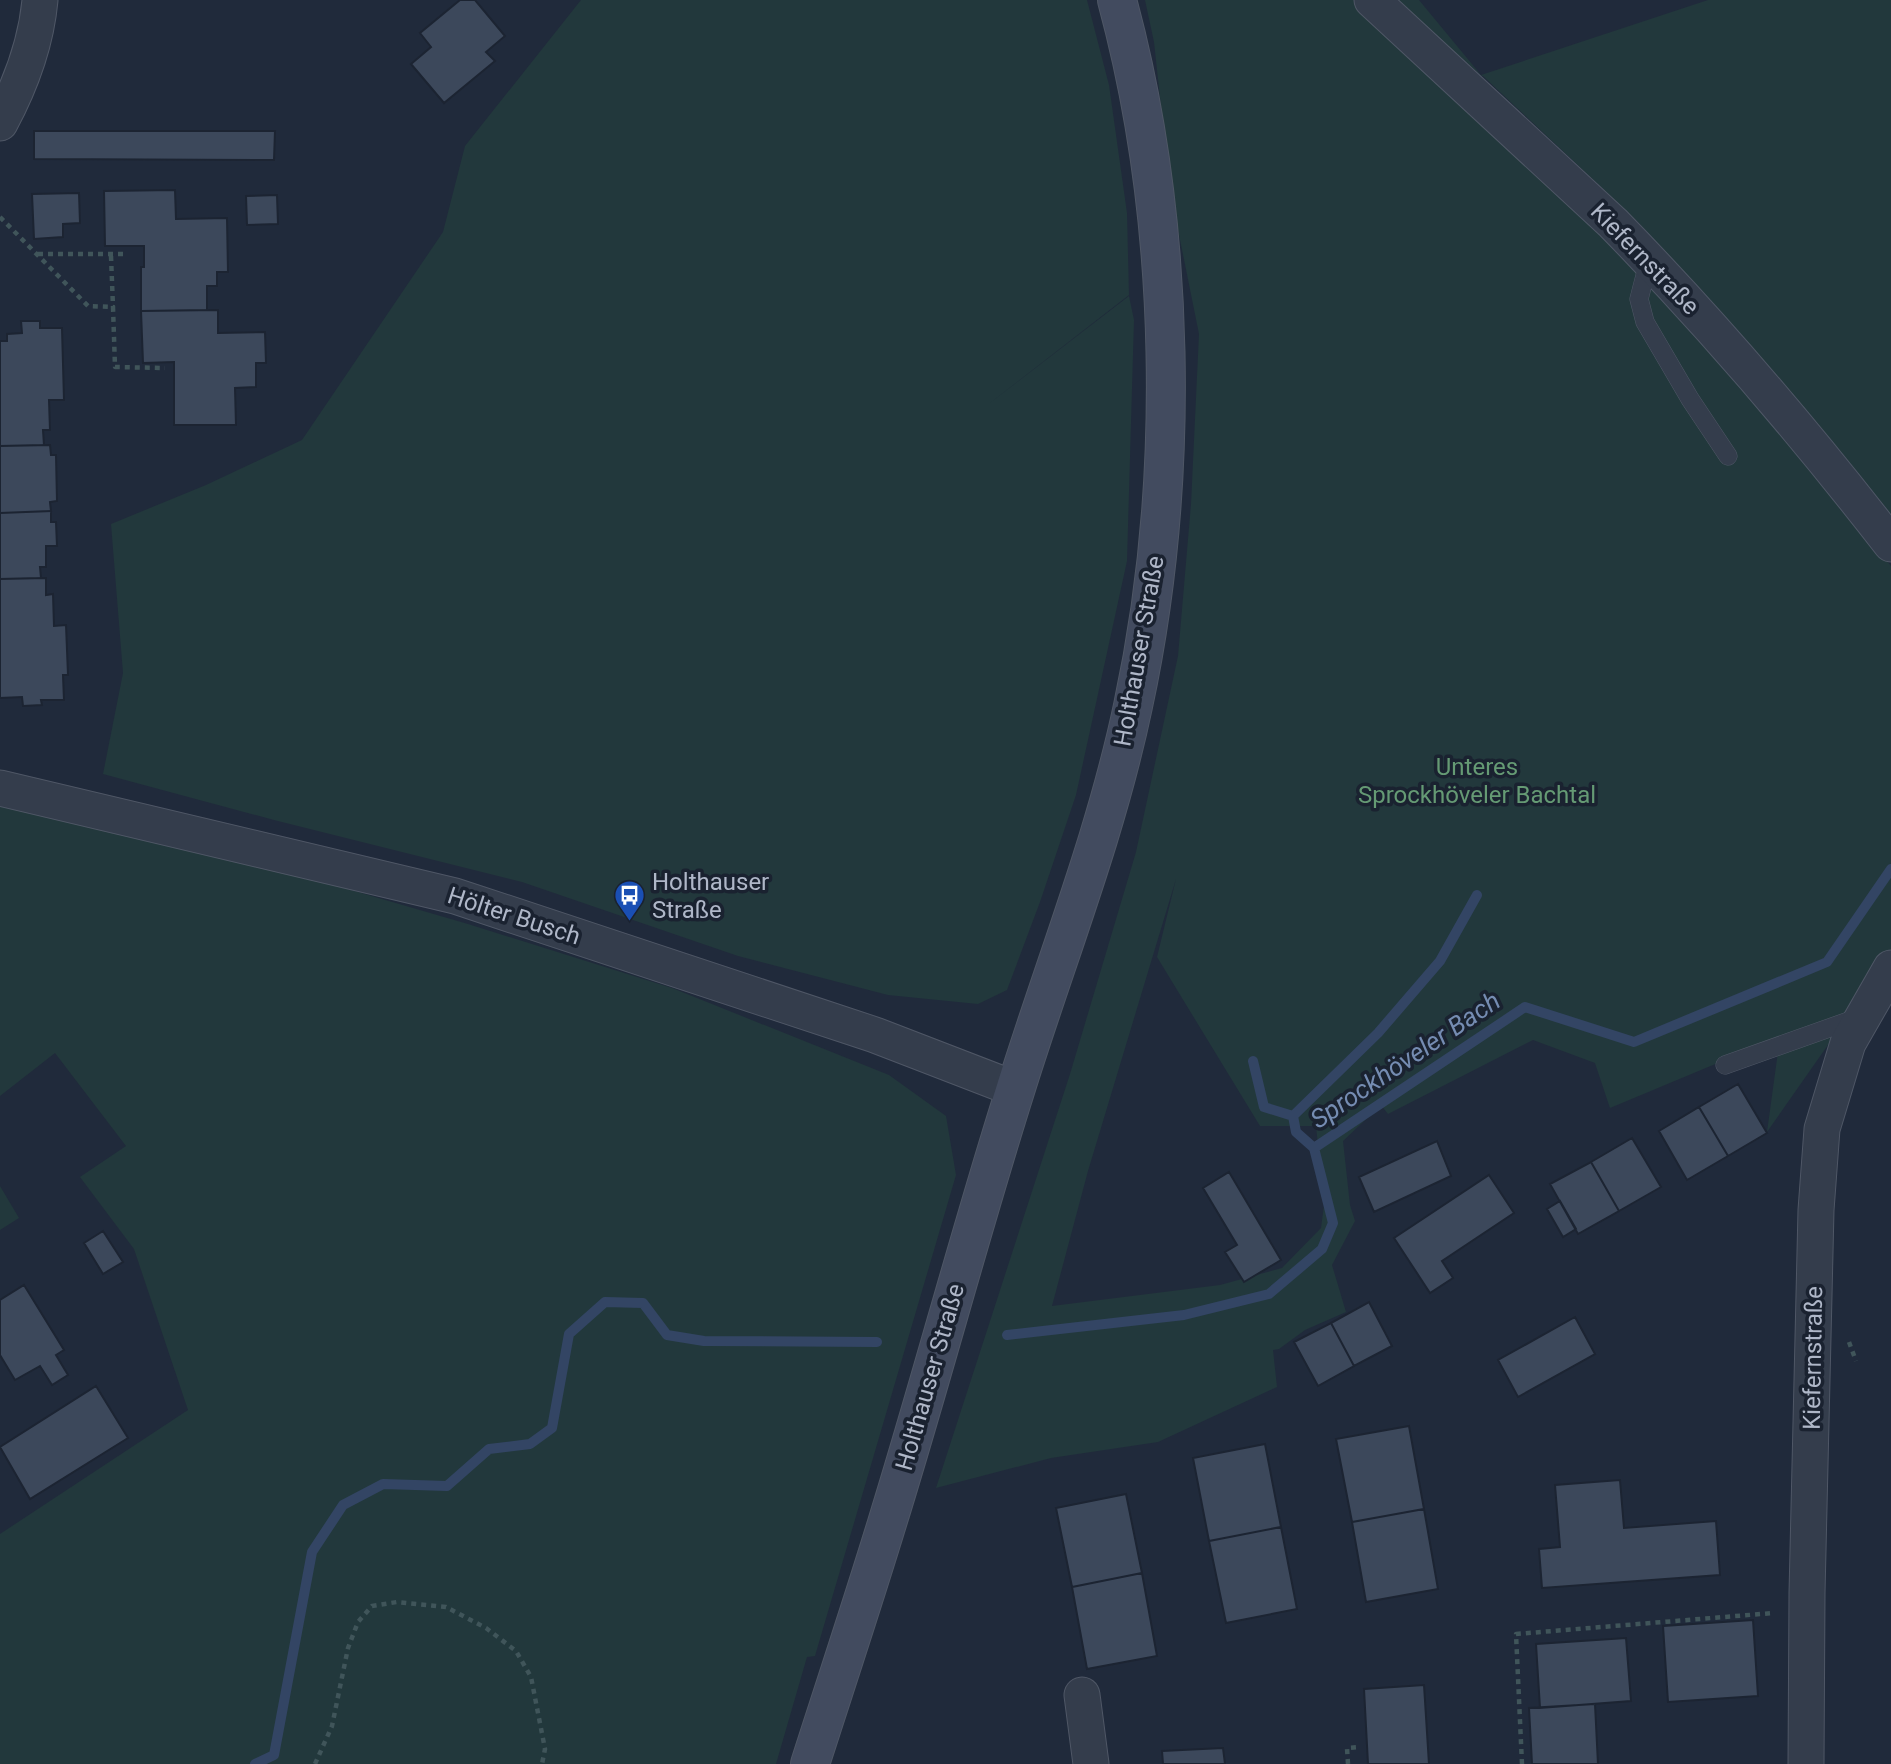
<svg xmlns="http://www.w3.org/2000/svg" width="1891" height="1764" font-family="Roboto,sans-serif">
	<rect width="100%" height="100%" fill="#202a3b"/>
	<path fill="#22383c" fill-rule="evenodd" d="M581 0H1087L1109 85 1127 213 1129 295 986 406 1129 296 1134 320 1127 561 1076 795 1040 902 1007 990 978 1004 888 995 738 956 522 882 274 820 103 774 123 673 111 524 206 485 302 440 443 232 465 146Z
		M1145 0H1358L1555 177 1641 264 1632 301 1644 336 1717 453 1726 445C1707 416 1644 329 1644 299 1645 292 1649 284 1651 278L1768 408 1891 566V955L1767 1132 1780 1037 1610 1108 1595 1063 1533 1040 1388 1114 1381 1105 1343 1141 1350 1205 1355 1221 1332 1265 1346 1312 1305 1330 1279 1349 1273 1350 1277 1387 1158 1442 1051 1458 936 1488 1070 1074 1136 852 1178 656 1191 504 1199 334 1170 190 1154 42ZM1176 879 1157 957 1260 1126H1316L1324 1205 1321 1228 1282 1268 1220 1285 1052 1306 1088 1171Z
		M1395 0H1419L1481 75 1708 0H1891V528L1638 222 1483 76H1482Z
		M0 805 289 872 468 924 672 988 889 1075 946 1116 956 1175 815 1656 807 1657 776 1764H0V1534L188 1410 134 1249 80 1177 126 1146 55 1053 0 1096Z
		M0 1186 19 1218 0 1230Z"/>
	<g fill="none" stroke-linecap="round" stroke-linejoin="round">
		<path stroke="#334564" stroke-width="10" d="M1253 1061 1264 1107 1293 1116 1296 1132 1314 1148
			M1293 1116 1378 1033 1440 961 1477 895
			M1007 1335 1184 1315 1269 1294 1322 1249 1333 1223 1314 1148 1525 1007 1634 1042 1827 962 1891 869
			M255 1764 274 1755 312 1552 343 1505 383 1484 447 1486 489 1449 530 1444 552 1428 569 1334 605 1302 643 1303 667 1335 704 1341 877 1342"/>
	</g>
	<path fill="#3c485b" stroke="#1c2432" stroke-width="2" d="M460 0H475L505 36 486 52 495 61 444 103 411 64 431 47 420 33Z
		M34 131H275L274 160 34 159Z
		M175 190 176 219 227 218 228 272H217V286H207V310L141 311V267H144V246H105L104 191Z
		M79 193 80 223 63 224V237L34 239 32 194Z
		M277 195 278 224 247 225 246 196Z
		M218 310V333L265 332 266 363H256V387L235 388 236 425H174V362L143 363 141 311Z
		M21 321H40V328H62L64 400H49L50 430H43L44 445 0 446V341H7V334L22 333Z
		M50 445 51 455H56L57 501 50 502 51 511 0 513V446Z
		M51 511V522H56L57 546H46V567H40L41 578 0 579V513Z
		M46 578V595L53 594 54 626 66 625 68 675H63L64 700H41L42 705 23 706 22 697 0 698V579Z
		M1738 1084 1767 1133 1728 1156 1699 1107Z
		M1699 1107 1728 1156 1687 1180 1659 1131Z
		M1632 1138 1661 1187 1619 1211 1591 1162Z
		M1437 1141 1451 1176 1374 1212 1359 1177Z
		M1591 1162 1619 1211 1578 1234 1550 1184Z
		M1229 1172 1281 1260 1244 1282 1225 1252 1237 1245 1203 1188Z
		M1489 1175 1514 1213 1442 1261 1453 1278 1430 1293 1394 1238Z
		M1560 1201 1576 1229 1563 1237 1547 1209Z
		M103 1231 123 1262 103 1274 84 1243Z
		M24 1285 64 1350 56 1355 68 1375 52 1385 40 1366 15 1380 0 1355V1300Z
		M1369 1302 1392 1346 1354 1366 1331 1323Z
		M1575 1317 1595 1354 1518 1397 1498 1360Z
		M1331 1323 1354 1366 1318 1386 1294 1342Z
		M96 1386 128 1438 30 1499 0 1447Z
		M1409 1426 1424 1509 1352 1522 1336 1439Z
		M1265 1444 1281 1527 1209 1541 1193 1458Z
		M1620 1480 1624 1528 1716 1521 1720 1575 1542 1588 1539 1549 1560 1547 1555 1485Z
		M1126 1494 1142 1573 1072 1587 1056 1508Z
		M1424 1509 1438 1589 1366 1602 1352 1522Z
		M1281 1527 1297 1609 1226 1623 1209 1541Z
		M1142 1573 1157 1656 1087 1669 1072 1587Z
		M1753 1620 1758 1696 1668 1702 1663 1626Z
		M1626 1638 1631 1701 1540 1708 1536 1644Z
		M1424 1685 1429 1764H1368L1364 1689Z
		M1595 1704 1598 1764H1532L1529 1708Z
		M1223 1748 1225 1764H1163L1162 1751Z"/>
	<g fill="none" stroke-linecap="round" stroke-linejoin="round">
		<defs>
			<path id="lane" d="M1649 260 1639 299 1645 322 1690 399 1728 456
				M1725 1065 1860 1017"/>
			<path id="street" d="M1372 0 1613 223C1712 324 1804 432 1891 544
				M0 123C21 84 36 44 40 0
				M0 788 455 896 875 1035 1015 1089
				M1082 1695 1091 1764
				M1806 1764 1807 1593 1816 1210 1822 1129 1848 1043 1891 968"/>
			<path id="secondary" d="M810 1764C836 1683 863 1602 888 1520 932 1378 970 1233 1015 1091 1055 962 1105 839 1133 706 1181 483 1177 221 1117 0"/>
		</defs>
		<use href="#lane" stroke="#4f5766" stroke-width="19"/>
		<use href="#street" stroke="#4f5766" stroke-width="37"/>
		<use href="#secondary" stroke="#4f5766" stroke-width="40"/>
		<path stroke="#40555a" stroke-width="4.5" stroke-dasharray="5 5" stroke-linecap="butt" d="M0 217 88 306 113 307 115 367 165 368
			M38 254H125
			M111 256 113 307
			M1849 1342 1856 1361
			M315 1764 332 1726 348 1648 358 1622 372 1606 397 1602 446 1607 486 1628 516 1651 531 1677 545 1749 542 1764
			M1348 1764 1347 1748 1359 1747
			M1522 1764 1516 1634 1773 1613"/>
		<use href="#lane" stroke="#343d4c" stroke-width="18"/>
		<use href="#street" stroke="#343d4c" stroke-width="35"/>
		<use href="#secondary" stroke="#424b5f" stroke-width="38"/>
	</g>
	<defs>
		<symbol id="bus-pin" viewBox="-11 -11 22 30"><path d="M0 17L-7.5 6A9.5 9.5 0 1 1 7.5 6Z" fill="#1a4fb4" stroke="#1a2230"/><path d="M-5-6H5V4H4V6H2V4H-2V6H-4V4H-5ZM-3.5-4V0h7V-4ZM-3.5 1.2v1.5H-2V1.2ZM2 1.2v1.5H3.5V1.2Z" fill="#fff"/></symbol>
	</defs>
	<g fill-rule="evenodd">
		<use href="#bus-pin" x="612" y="878" width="35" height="47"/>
	</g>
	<g text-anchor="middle" stroke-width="7" stroke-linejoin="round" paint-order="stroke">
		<g font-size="24" fill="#afb7c8" stroke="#1a2230">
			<text transform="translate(1645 259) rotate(46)" y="8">Kiefernstraße</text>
			<text transform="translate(1139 651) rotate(-80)" y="8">Holthauser Straße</text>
			<text transform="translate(514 916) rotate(18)" y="8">Hölter Busch</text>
			<text transform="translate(1813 1358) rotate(-89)" y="8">Kiefernstraße</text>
			<text transform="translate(930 1377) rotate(-74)" y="8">Holthauser Straße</text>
		</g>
		<g font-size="24" fill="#659a74" stroke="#1a2230">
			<text x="1477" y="775">Unteres<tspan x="1477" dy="28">Sprockhöveler Bachtal</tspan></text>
		</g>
		<g font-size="24" fill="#afb7c8" stroke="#1a2230" text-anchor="start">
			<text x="652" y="890">Holthauser<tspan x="652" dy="28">Straße</tspan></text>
		</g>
		<g font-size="26" font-style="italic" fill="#758cb2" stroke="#1a2230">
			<text transform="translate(1405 1060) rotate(-34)" y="9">Sprockhöveler Bach</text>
		</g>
	</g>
</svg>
